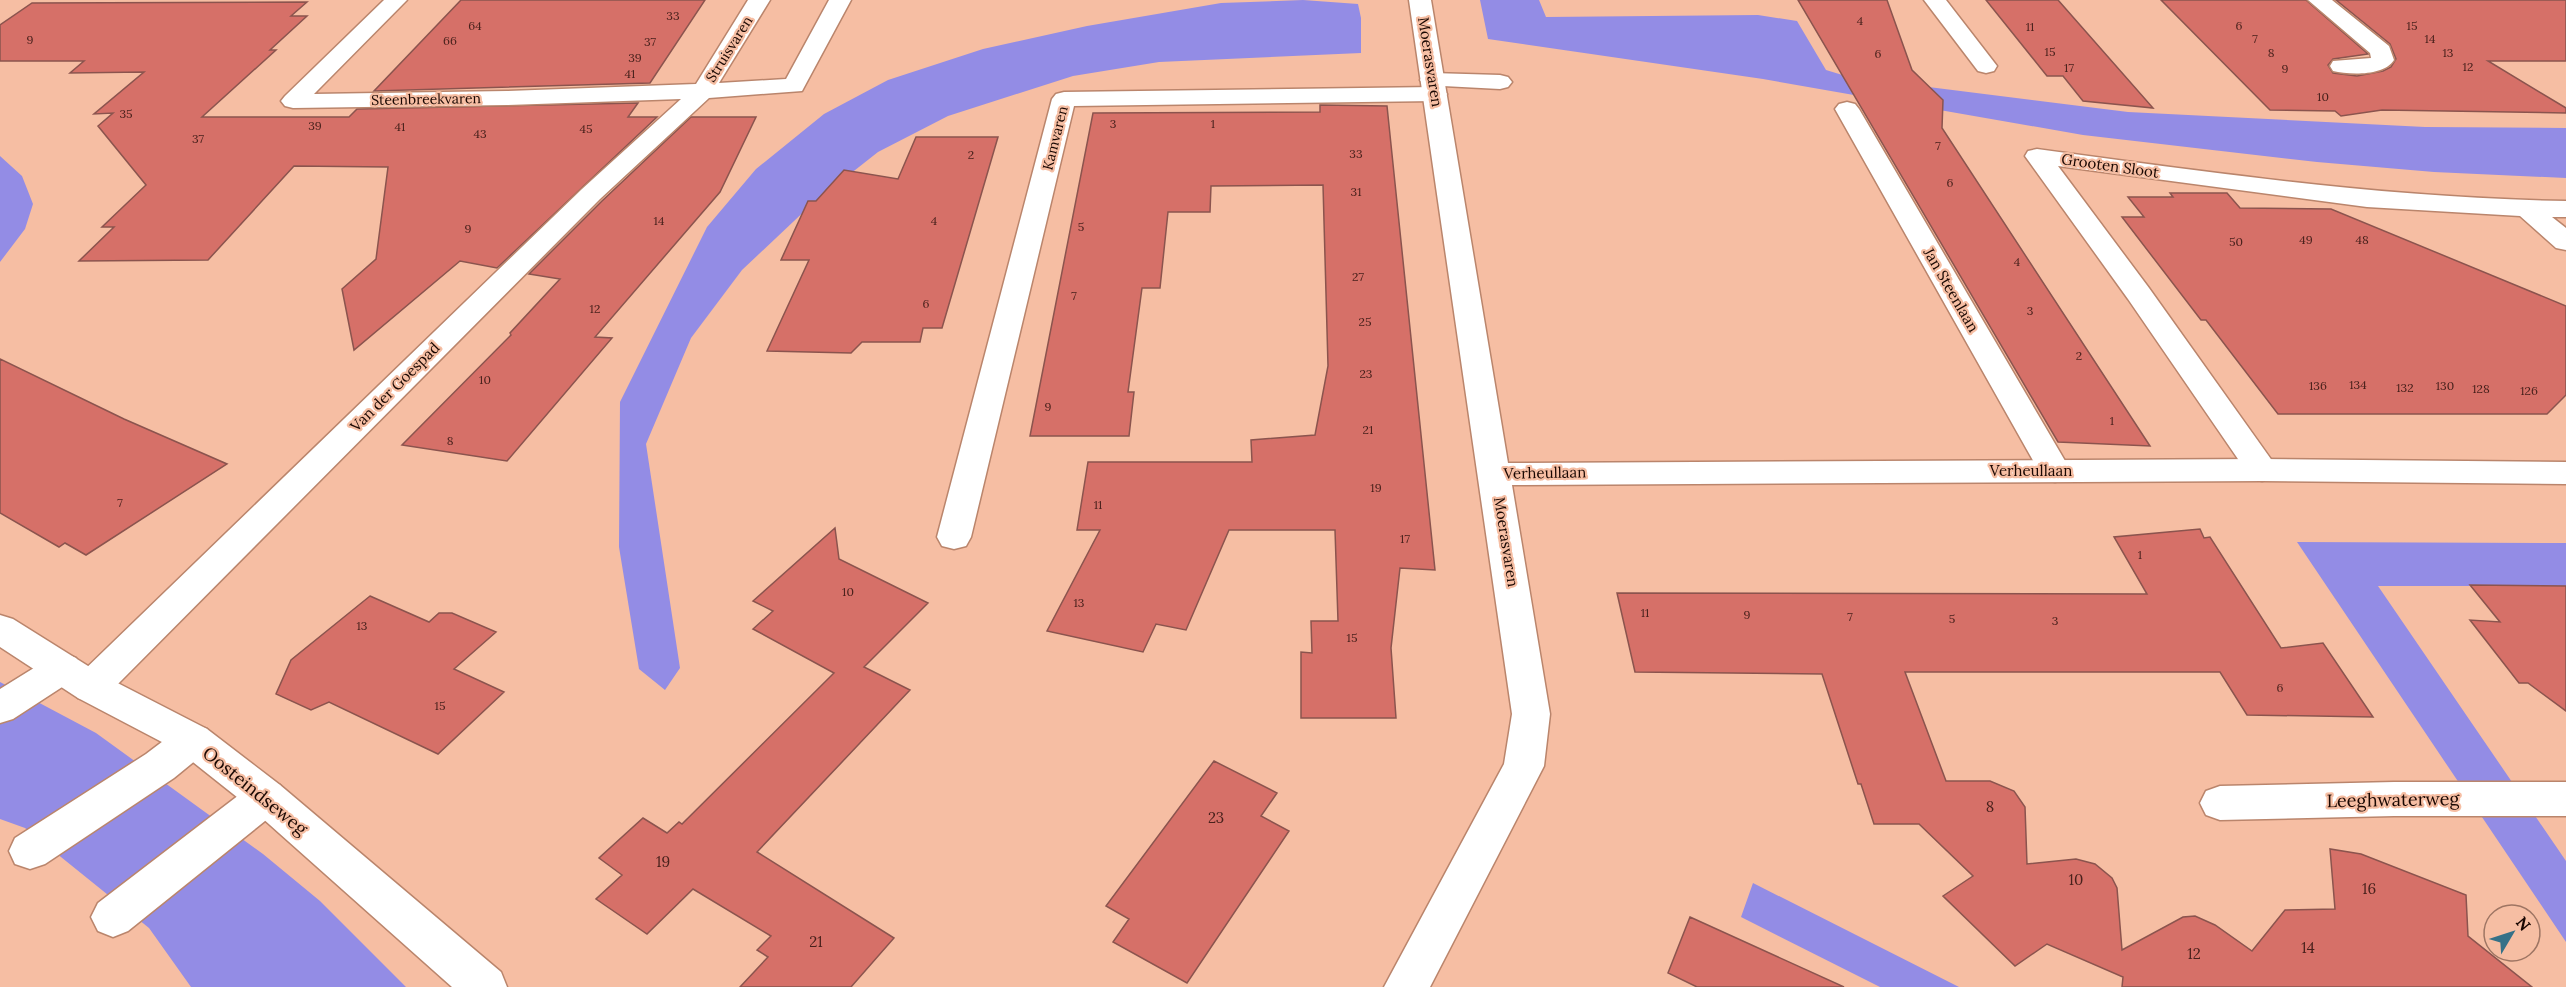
<svg xmlns="http://www.w3.org/2000/svg" width="2566" height="987" font-family="Lora,serif">
	<rect width="100%" height="100%" fill="#f6bea3"/>
	<path fill="#938ce5" d="M1303 0 1358 4 1361 18V53L1159 62 1073 76 948 116 878 152 812 204 742 270 691 338 646 444 680 668 665 690 639 669 619 547 620 402 707 227 756 169 824 114 888 80 983 49 1087 26 1221 3Z
		M1480 0H1539L1546 17 1758 15 1797 21 1826 70 1849 77 2128 112 2425 127 2566 128V178L2434 172 2317 162 2083 135 1763 79 1488 39Z
		M0 156 22 176 33 204 25 229 0 262Z
		M2297 542 2566 543V586H2378L2566 861V942Z
		M0 682 96 733 263 854 320 901 406 987H191L149 928 25 828 0 819Z
		M1753 883 1959 987H1880L1741 917Z"/>
	<path fill="#d67068" stroke="#8b544e" stroke-width="1.5" d="M461 0H705L650 83 374 91Z
		M1798 0H1887L1912 70 1943 100 1942 128 2150 446 2058 442Z
		M1986 0H2058L2153 108 2083 101 2063 76H2047Z
		M2161 0H2306L2368 54 2333 59 2328 65 2333 73 2357 76 2383 71 2391 67 2396 59 2390 44 2336 0H2566V61H2488L2566 108V113L2382 110 2341 116 2335 111 2270 110Z
		M307 2 291 16H307L270 50H276L202 117H349L357 109 638 103 628 117H657L497 268 460 261 354 350 342 289 376 259 388 167 294 166 208 260 79 261 114 227H102L146 185 98 126 113 113 94 114 144 72 70 73 84 61H0V25L32 3Z
		M1320 105 1387 106 1435 570 1400 568 1391 648 1396 718H1301V652L1312 653 1311 621H1338L1335 530H1229L1186 630 1156 624 1143 652 1047 631 1100 530H1077L1088 462H1252L1251 440 1315 435 1328 366 1323 185 1211 186 1210 212H1168L1160 288H1142L1128 392H1134L1129 436H1030L1093 113 1320 112Z
		M691 117H756L720 192 595 337 612 338 507 461 402 445 511 335 510 333 560 279 529 274 602 201Z
		M916 137H998L942 328H923L920 342H862L851 353 767 351 809 260H781L808 201H816L844 170 898 179Z
		M2170 193H2227L2240 208 2331 209 2566 306V395L2547 414H2278L2206 320H2201L2122 217H2144L2128 197H2173Z
		M0 359 124 419 227 464 86 555 65 543 59 547 0 513Z
		M835 528 839 559 928 603 864 667 910 690 757 852 894 938 851 987H740L768 957 757 950 771 936 693 889 647 934 596 899 622 875 599 858 643 818 667 833 679 822 682 824 834 673 753 629 773 611 753 601Z
		M2200 529 2204 538 2210 537 2281 648 2323 643 2373 717 2247 715 2220 672H1905L1946 781H1990L2014 791 2025 807 2027 864 2076 859 2095 864 2112 878 2117 888 2122 950 2183 917 2195 916 2215 925 2252 951 2285 910 2335 909 2330 849 2361 854 2466 895 2468 936 2532 987H2122L2123 977 2047 944 2015 966 1943 896 1973 876 1919 824H1874L1861 784H1858L1822 674 1635 672 1617 593 2147 594 2114 537Z
		M2470 585 2566 586V711L2528 683H2519L2470 620 2500 622Z
		M370 596 429 622 439 613H452L496 632 454 669 504 692 438 754 329 702 311 710 276 694 291 660Z
		M1214 761 1277 793 1261 816 1289 831 1187 983 1113 942 1129 919 1106 906Z
		M1690 917 1844 987H1697L1668 973Z"/>
	<g fill="none" stroke-linecap="round" stroke-linejoin="round">
		<defs>
			<path id="lane" d="M1432 73 1500 75 1508 77 1512 82 1508 87 1500 89 1424 85 1420 80 1424 75Z
				M63 653 76 658 82 668 76 678 13 719 0 723V689L50 658Z
				M193 724 207 729 212 740 207 751 174 778 45 864 30 869 15 864 9 851 15 838 146 754 179 729Z
				M266 780 280 785 286 797 280 809 128 931 113 937 98 931 91 917 98 903 252 785Z"/>
			<path id="street" d="M384 0H407L314 94 507 91 696 84 748 0H770L719 83 786 79 829 0H851L802 91 709 98 600 199 104 698 91 702 78 698 72 687 78 676 582 189 681 99 507 105 293 108 285 106 281 101 285 96Z
				M1924 0H1946L1997 66 1994 71 1986 73 1978 71Z
				M2308 0H2332L2389 46 2394 60C2384 76 2350 75 2333 71L2330 66 2333 61 2371 58 2370 53Z
				M1435 87 1443 89 1447 94 1443 99 1435 101 1074 106 971 537 966 546 954 549 942 546 937 537 1052 99 1056 94 1064 92Z
				M1847 102 1855 104 1859 109 2071 471 2066 479 2055 482 2044 479 2039 471 1835 109 1839 104Z
				M2037 149C2213 173 2388 198 2566 201V217H2552L2566 228V250L2556 248 2520 216 2367 207 2058 166 2149 288 2273 462 2278 470 2273 478 2262 481 2251 478 2128 299 2025 156 2028 151Z
				M2394 782H2566V816H2394L2220 820 2206 815 2200 803 2206 791 2220 786Z"/>
			<path id="secondary" d="M1409 0H1431L1508 463 2262 459 2566 462V484L2262 481 1512 485 1550 714 1544 766 1430 987H1384L1504 764 1512 714Z
				M0 615 13 619 104 676 207 729 280 785 501 972 507 987H452L252 809 179 751 78 698 0 647Z"/>
		</defs>
		<use href="#lane" stroke="#ba856c" stroke-width="3"/>
		<use href="#street" stroke="#ba856c" stroke-width="3"/>
		<use href="#secondary" stroke="#ba856c" stroke-width="3"/>
		<use href="#lane" fill="#fff" fill-rule="evenodd"/>
		<use href="#street" fill="#fff" fill-rule="evenodd"/>
		<use href="#secondary" fill="#fff" fill-rule="evenodd"/>
	</g>
	<g text-anchor="middle" stroke-width="4.5" stroke-linejoin="round" paint-order="stroke">
		<g font-size="12" fill="#48211c">
			<text x="673" y="20">33</text>
			<text x="1860" y="25">4</text>
			<text x="475" y="30">64</text>
			<text x="2239" y="30">6</text>
			<text x="2412" y="30">15</text>
			<text x="2030" y="31">11</text>
			<text x="2255" y="43">7</text>
			<text x="2430" y="43">14</text>
			<text x="30" y="44">9</text>
			<text x="450" y="45">66</text>
			<text x="650" y="46">37</text>
			<text x="2050" y="56">15</text>
			<text x="2271" y="57">8</text>
			<text x="2448" y="57">13</text>
			<text x="1878" y="58">6</text>
			<text x="635" y="62">39</text>
			<text x="2468" y="71">12</text>
			<text x="2069" y="72">17</text>
			<text x="2285" y="73">9</text>
			<text x="630" y="78">41</text>
			<text x="2323" y="101">10</text>
			<text x="126" y="118">35</text>
			<text x="1113" y="128">3</text>
			<text x="1213" y="128">1</text>
			<text x="315" y="130">39</text>
			<text x="400" y="131">41</text>
			<text x="586" y="133">45</text>
			<text x="480" y="138">43</text>
			<text x="198" y="143">37</text>
			<text x="1938" y="150">7</text>
			<text x="1356" y="158">33</text>
			<text x="971" y="159">2</text>
			<text x="1950" y="187">6</text>
			<text x="1356" y="196">31</text>
			<text x="659" y="225">14</text>
			<text x="934" y="225">4</text>
			<text x="1081" y="231">5</text>
			<text x="468" y="233">9</text>
			<text x="2306" y="244">49</text>
			<text x="2362" y="244">48</text>
			<text x="2236" y="246">50</text>
			<text x="2017" y="266">4</text>
			<text x="1358" y="281">27</text>
			<text x="1074" y="300">7</text>
			<text x="926" y="308">6</text>
			<text x="595" y="313">12</text>
			<text x="2030" y="315">3</text>
			<text x="1365" y="326">25</text>
			<text x="2079" y="360">2</text>
			<text x="1366" y="378">23</text>
			<text x="485" y="384">10</text>
			<text x="2358" y="389">134</text>
			<text x="2318" y="390">136</text>
			<text x="2445" y="390">130</text>
			<text x="2405" y="392">132</text>
			<text x="2481" y="393">128</text>
			<text x="2529" y="395">126</text>
			<text x="1048" y="411">9</text>
			<text x="2112" y="425">1</text>
			<text x="1368" y="434">21</text>
			<text x="450" y="445">8</text>
			<text x="1376" y="492">19</text>
			<text x="120" y="507">7</text>
			<text x="1098" y="509">11</text>
			<text x="1405" y="543">17</text>
			<text x="2140" y="559">1</text>
			<text x="848" y="596">10</text>
			<text x="1079" y="607">13</text>
			<text x="1645" y="617">11</text>
			<text x="1747" y="619">9</text>
			<text x="1850" y="621">7</text>
			<text x="1952" y="623">5</text>
			<text x="2055" y="625">3</text>
			<text x="362" y="630">13</text>
			<text x="1352" y="642">15</text>
			<text x="2280" y="692">6</text>
			<text x="440" y="710">15</text>
		</g>
		<g font-size="14" fill="#190702" stroke="#f6bea3">
			<text transform="translate(729 49) rotate(-58)" y="5">Struisvaren</text>
			<text transform="translate(426 99) rotate(-1)" y="5">Steenbreekvaren</text>
			<text transform="translate(1055 138) rotate(-76)" y="5">Kamvaren</text>
		</g>
		<g font-size="15" fill="#190702" stroke="#f6bea3">
			<text transform="translate(1430 62) rotate(81)" y="5">Moerasvaren</text>
			<text transform="translate(2110 166) rotate(8)" y="5">Grooten Sloot</text>
			<text transform="translate(1951 290) rotate(60)" y="5">Jan Steenlaan</text>
			<text transform="translate(395 387) rotate(-45)" y="5">Van der Goespad</text>
			<text x="2031" y="476">Verheullaan</text>
			<text transform="translate(1545 473) rotate(-1)" y="5">Verheullaan</text>
			<text transform="translate(1506 542) rotate(81)" y="5">Moerasvaren</text>
		</g>
		<g font-size="15" fill="#48211c">
			<text x="1990" y="812">8</text>
			<text x="1216" y="823">23</text>
			<text x="663" y="867">19</text>
			<text x="2076" y="885">10</text>
			<text x="2369" y="894">16</text>
			<text x="816" y="947">21</text>
			<text x="2308" y="953">14</text>
			<text x="2194" y="959">12</text>
		</g>
		<g font-size="18" fill="#190702" stroke="#f6bea3">
			<text transform="translate(255 791) rotate(39)" y="6">Oosteindseweg</text>
			<text transform="translate(2393 800) rotate(-1)" y="6">Leeghwaterweg</text>
		</g>
	</g>
	<g transform="translate(2512 933) rotate(51)"><circle r="28" fill="#f6bea3" stroke="#9e7563" stroke-width="1.5"/>
	<path d="M0-4.5L10 22L0 15L-10 22Z" fill="#357188"/>
	<text y="-9" font-size="16" font-weight="bold" text-anchor="middle" fill="#190702">N</text>
	</g>
</svg>
